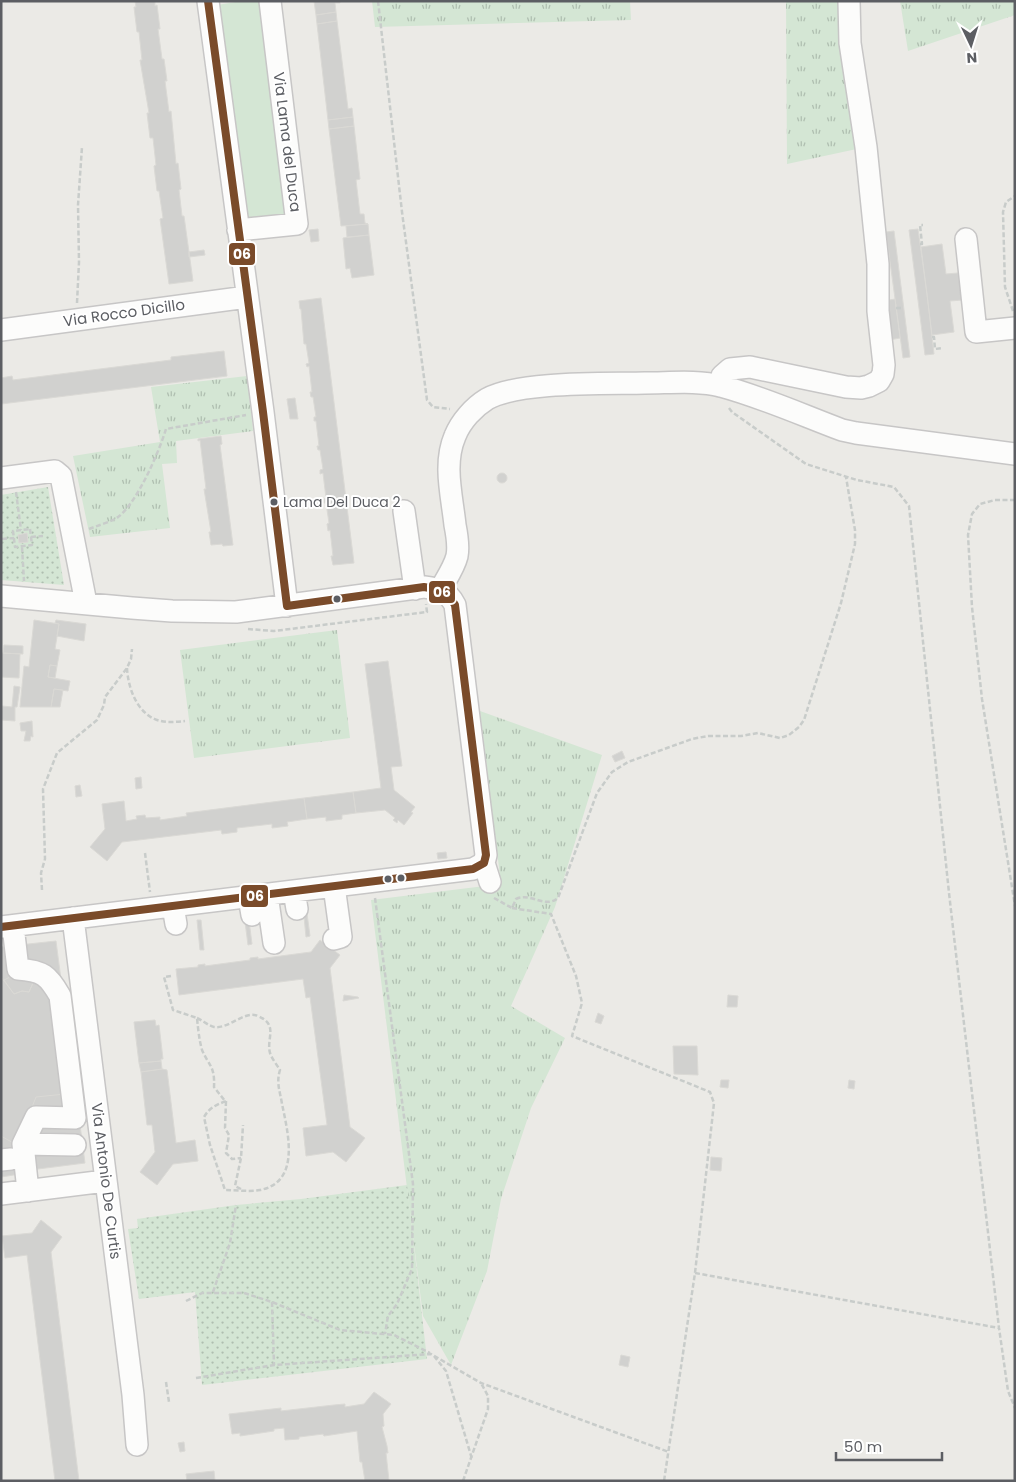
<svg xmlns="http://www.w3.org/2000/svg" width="1016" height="1482" font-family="Poppins,sans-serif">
	<defs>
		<pattern id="grass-tufts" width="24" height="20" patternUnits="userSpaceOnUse" patternTransform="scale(1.25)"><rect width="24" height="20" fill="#d4e6d4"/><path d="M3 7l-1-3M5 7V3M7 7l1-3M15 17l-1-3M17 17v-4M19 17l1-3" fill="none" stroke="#afbeb0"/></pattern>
		<pattern id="park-dots" width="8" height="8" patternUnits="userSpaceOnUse" patternTransform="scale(1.25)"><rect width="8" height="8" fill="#d4e6d4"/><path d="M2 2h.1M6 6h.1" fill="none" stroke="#afbeb0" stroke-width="1.8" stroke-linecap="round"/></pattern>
	</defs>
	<rect width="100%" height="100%" fill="#ebeae6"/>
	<path fill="url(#grass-tufts)" d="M372 1H630L631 20 375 27Z
		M786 1H849L866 147 787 164Z
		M900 1H1015V15L908 51Z
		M247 376 253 431 176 441 177 463 162 464 170 528 90 537 73 456 160 442 151 387Z
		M337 630 350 738 194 758 180 650Z
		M480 711 602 755 555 907 511 1006 565 1038 531 1108 501 1199 487 1271 451 1365 423 1316 371 900 501 884Z"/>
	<path fill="url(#park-dots)" d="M48 487 64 585 1 580V495Z
		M407 1185 427 1359 202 1385 195 1292 139 1299 128 1229 138 1228 137 1219 236 1205 301 1199Z"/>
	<path fill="#d4e6d4" d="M242 1H261L289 216 245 222 217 5Z"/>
	<path fill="#d1d1cf" stroke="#dad9d5" d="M135 1H155V6L157 5 160 29H158L162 59H164L167 81H165L169 112 171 111 176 164 178 163 181 189 179 190 182 216H184L193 281 169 284 160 219 163 218 159 191H157L154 166 156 165 153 138H150L147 113H149L140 60H142L139 32H137L134 7H136Z
		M314 1H340V3H335L336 12 316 15Z
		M336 12 337 21 317 24 316 15Z
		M337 21 348 109 352 108 353 117 328 120 317 24Z
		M353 117 354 126 329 129 328 120Z
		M354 126 360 179 356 180 360 214H364L365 223 368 224 341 226 329 129Z
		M368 224 369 235 347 237 346 226Z
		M318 229 319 241 311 242 309 230Z
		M918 229 927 294 934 354 925 355 909 230Z
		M894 231 910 357 903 358 886 232Z
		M369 235 374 275 352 278 350 268 346 269 343 238Z
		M942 244 946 274 958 273 962 300 950 301 954 332 932 335 921 247Z
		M204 250 205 255 189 257V252Z
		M321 298 354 563 333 565 331 556H333L330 530 328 531 327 524 329 523 326 503H324V499L326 498 323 473 320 474V470L323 469 320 450H318L317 446H319L316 421H314V417H316L313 397H311L310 392H312L309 366 307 367 306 364 309 363 306 344H304L301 309H300L299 301Z
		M895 299 900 338 889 340 884 301Z
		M224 351 227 376 1 404V378L12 376 13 380 171 360V357Z
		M295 398 298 419H290L287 399Z
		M221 436 222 444 220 445 233 545 223 546 222 544 211 545 209 532H211L204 489H206L200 440 198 441V439Z
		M497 478a5 5 0 1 1 10 0a5 5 0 1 1-10 0Z
		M27 533 28 542 19 543 18 535Z
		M34 620 59 624 55 649 60 650 57 666 50 665 48 677 70 681 68 691 54 689 51 707H20L24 666 29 667Z
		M56 620 86 624 84 641 57 636 59 624 55 623Z
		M4 645 23 646V654L3 653Z
		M1 653 20 654 19 678 1 677Z
		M388 661 402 766 391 767 394 790 415 807 411 812 413 813 404 825 398 820 397 823 393 820 395 818 385 810 356 813 353 792 381 788 365 664Z
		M50 665 57 666 55 678 48 677Z
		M14 686 20 687 17 707H15V721L1 720 2 706 12 707Z
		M54 689 63 690 60 707H51Z
		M32 721 33 737 31 736 30 741H24L26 731H21L20 723Z
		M622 751 625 758 615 762 612 756Z
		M141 777 142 788 136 789 135 778Z
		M80 785 82 796 76 797 75 786Z
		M353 792 356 813 342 815V819L326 821V817L307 819 304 798Z
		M304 798 307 819 287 822 288 826 272 828V824L237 828V832L222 834 221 830 122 842 107 861 90 847 105 829 102 804 124 801 126 821 137 819 136 816 145 815 146 818 160 817V820L187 816 186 813Z
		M446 852 447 858 438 859 437 853Z
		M303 906H306L310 936 306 937Z
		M248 913 252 944 248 945 244 914Z
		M197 920H201L204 950H200Z
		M320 940 340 955 330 968 350 1127 365 1138 346 1162 333 1152 306 1156 303 1128 327 1125 310 997 306 998 303 979 179 995 176 969 198 967V965L205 964V966L250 960V958L258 957V959L311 952Z
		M56 941 85 1163 30 1170 20 1174 1 1177V947Z
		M12 976H36L29 992 22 991 14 994 4 980Z
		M36 976 49 988 65 1094 36 1097 17 1145 1 1136V977L14 994 22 991 29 992Z
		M344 995 358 997 359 998 343 1001Z
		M728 995 738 996 737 1007H727Z
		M598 1013 604 1016 601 1024 595 1022Z
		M155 1020 156 1026 159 1025 163 1059H161V1061L139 1063 134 1022Z
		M673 1046H697L698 1075 674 1074Z
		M161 1061 162 1069 141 1072 139 1063Z
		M162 1069 167 1070 176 1143 195 1140 198 1161 173 1164 157 1185 140 1172 155 1152 152 1125H147L141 1072Z
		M721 1080H729L728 1088 720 1087Z
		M849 1080 855 1081 854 1089 848 1088Z
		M711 1157 722 1158 721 1171 710 1170Z
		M41 1220 62 1237 51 1252 79 1481H55L27 1255 5 1258 2 1236 32 1233Z
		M621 1355 630 1357 628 1367 619 1365Z
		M374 1392 391 1404 383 1414 384 1426 382 1427 387 1446 388 1453H386L389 1481H365L362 1462H360L357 1431 324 1436 323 1434 299 1437V1439L285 1440 284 1428 274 1429V1431L240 1436V1433L232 1434 229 1414 281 1408V1411L334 1405 345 1404V1407L364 1404Z
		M184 1442 185 1451 180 1452 178 1443Z
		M214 1471 215 1481H187L186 1474Z"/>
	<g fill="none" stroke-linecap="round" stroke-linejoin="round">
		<defs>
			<path id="minor" d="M208 1 263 412 287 606
				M238 230 297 224 270 1
				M966 239 976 332 1015 328
				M1 330 247 297
				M720 386 722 376 730 369 750 367 846 387 861 388 869 386 879 381 883 374 884 365 878 311V264L866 147 850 43 849 1
				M1 478 55 471 61 476 86 603
				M404 511 415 589
				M440 590C446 579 454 568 457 556 459 546 457 535 455 525 452 496 443 464 455 436 461 421 474 407 487 399 520 381 606 384 645 383 670 383 697 380 721 386 762 397 802 415 842 430L856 433 1015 454
				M1 596 132 608 172 611 236 612 424 587C439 589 448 591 455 605L486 855 484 863 490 882
				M294 891 297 909
				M267 895 274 943
				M249 897 252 915
				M173 906 176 924
				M73 918 133 1395 137 1445
				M13 926 18 969C43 971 48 975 60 996L75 1118 36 1117 23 1144 28 1191
				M1 927 473 869 484 863
				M334 939 341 937 334 886
				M23 1144 75 1145
				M1 1160 11 1159
				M1 1194 105 1181"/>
		</defs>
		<use href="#minor" stroke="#c7c6c6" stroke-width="24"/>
		<path stroke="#c8ccca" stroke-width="2.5" stroke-dasharray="5 2.5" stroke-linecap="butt" d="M378 1 402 212 427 400 433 407 450 409
			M920 244H922L920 225H923
			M77 303 79 262 78 205 82 147
			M896 308H903
			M1013 311 1005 287 1003 212 1006 202 1015 196
			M932 337H934L935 349 942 348
			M729 408 732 412 806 464 857 480 894 487 909 506 949 893 999 1328 1008 1391 1015 1408
			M16 492 21 530
			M1015 500H995L980 504 972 514 968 535 972 607 982 699 1015 906
			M30 529 32 545 15 547 13 531Z
			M89 529C96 526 114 521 118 517 137 503 159 452 166 429L246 415
			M31 537 43 536
			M2 539 14 538
			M22 547 24 581
			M248 629 274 631 427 612 426 604
			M127 668C128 688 137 713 157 720 166 723 176 722 185 721
			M145 853 150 892
			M42 890 41 873 45 859 43 789 57 753 97 720 104 705 105 697 127 668 131 659 132 649
			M375 898 413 1184 412 1269 397 1304 388 1316 385 1334
			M494 898 512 908 516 899C531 892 545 909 558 898L597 793 612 772 628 762 692 739 708 736H741L758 733 780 738 789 735 799 727 804 720 841 603 855 544V530L846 477
			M512 908 551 914 576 976 582 1003 572 1036 710 1092 714 1103 695 1273 664 1481
			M171 976 164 977 173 1010 197 1018C198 1028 199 1039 202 1050 209 1066 215 1066 214 1087L225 1101
			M197 1018C202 1020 209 1026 214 1027 230 1029 244 1010 258 1016 279 1025 266 1038 270 1053 272 1059 277 1065 280 1070 276 1083 280 1091 282 1104 288 1133 301 1182 260 1190 249 1192 236 1190 225 1190L210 1145 204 1117C209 1108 216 1105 226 1101
			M226 1101 225 1128 229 1135 226 1153 232 1159 241 1158
			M241 1189 235 1186 241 1158 243 1125
			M695 1273 999 1328
			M213 1292 230 1243 236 1205
			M186 1301 202 1293H244L272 1302 340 1330 394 1335 430 1353
			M272 1302 274 1365
			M434 1356 446 1371 472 1459
			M196 1378 274 1365 431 1354 481 1383 669 1452
			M166 1382 169 1402
			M463 1481 488 1409V1396L481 1383"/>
		<use href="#minor" stroke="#fcfcfb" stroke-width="21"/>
		<defs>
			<path id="bus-1" d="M1 927 473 869 484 863 486 855 455 605C448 592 438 589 424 587L287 606 263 412 208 1"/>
		</defs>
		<use href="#bus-1" stroke="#fff" stroke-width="11"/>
		<use href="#bus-1" stroke="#7a4b2a" stroke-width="8"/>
	</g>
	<g fill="#5c5e63" stroke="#fff" stroke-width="2">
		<circle cx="274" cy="502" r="4.5"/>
		<circle cx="337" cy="599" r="4.5"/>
		<circle cx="401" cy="878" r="4.5"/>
		<circle cx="388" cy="879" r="4.5"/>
	</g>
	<g text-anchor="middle" stroke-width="4" stroke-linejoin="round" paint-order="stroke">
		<g font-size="14" fill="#5c5e63" stroke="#fff" text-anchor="start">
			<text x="283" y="507">Lama Del Duca 2</text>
		</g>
		<g font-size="15" fill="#5c5e63" stroke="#fff">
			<text transform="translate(287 142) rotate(83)" y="5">Via Lama del Duca</text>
			<text transform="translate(124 313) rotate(-8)" y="5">Via Rocco Dicillo</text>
			<text transform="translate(106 1181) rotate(83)" y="5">Via Antonio De Curtis</text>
		</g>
	</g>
	<g stroke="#fff" stroke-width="2">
		<rect x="228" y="242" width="28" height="24" rx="5" fill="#7a4b2a"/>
		<rect x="428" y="580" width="28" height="24" rx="5" fill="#7a4b2a"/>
		<rect x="240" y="884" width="29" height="24" rx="5" fill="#7a4b2a"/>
	</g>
	<g font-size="14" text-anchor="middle" font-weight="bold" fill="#fff">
		<text x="242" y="259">06</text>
		<text x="442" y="597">06</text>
		<text x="255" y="901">06</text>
	</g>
	<rect width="1016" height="1482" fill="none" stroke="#5c5e63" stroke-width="5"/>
	<g transform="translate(971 45) rotate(176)" stroke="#ffffff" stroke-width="4" paint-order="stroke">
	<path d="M0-4L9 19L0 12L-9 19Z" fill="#5c5e63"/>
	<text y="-8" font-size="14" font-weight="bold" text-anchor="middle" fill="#5c5e63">N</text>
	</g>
	<path d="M836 1452v8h106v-8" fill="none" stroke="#5c5e63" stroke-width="2.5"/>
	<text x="844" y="1452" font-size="15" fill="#5c5e63" stroke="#ffffff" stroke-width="4" paint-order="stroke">50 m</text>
</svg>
